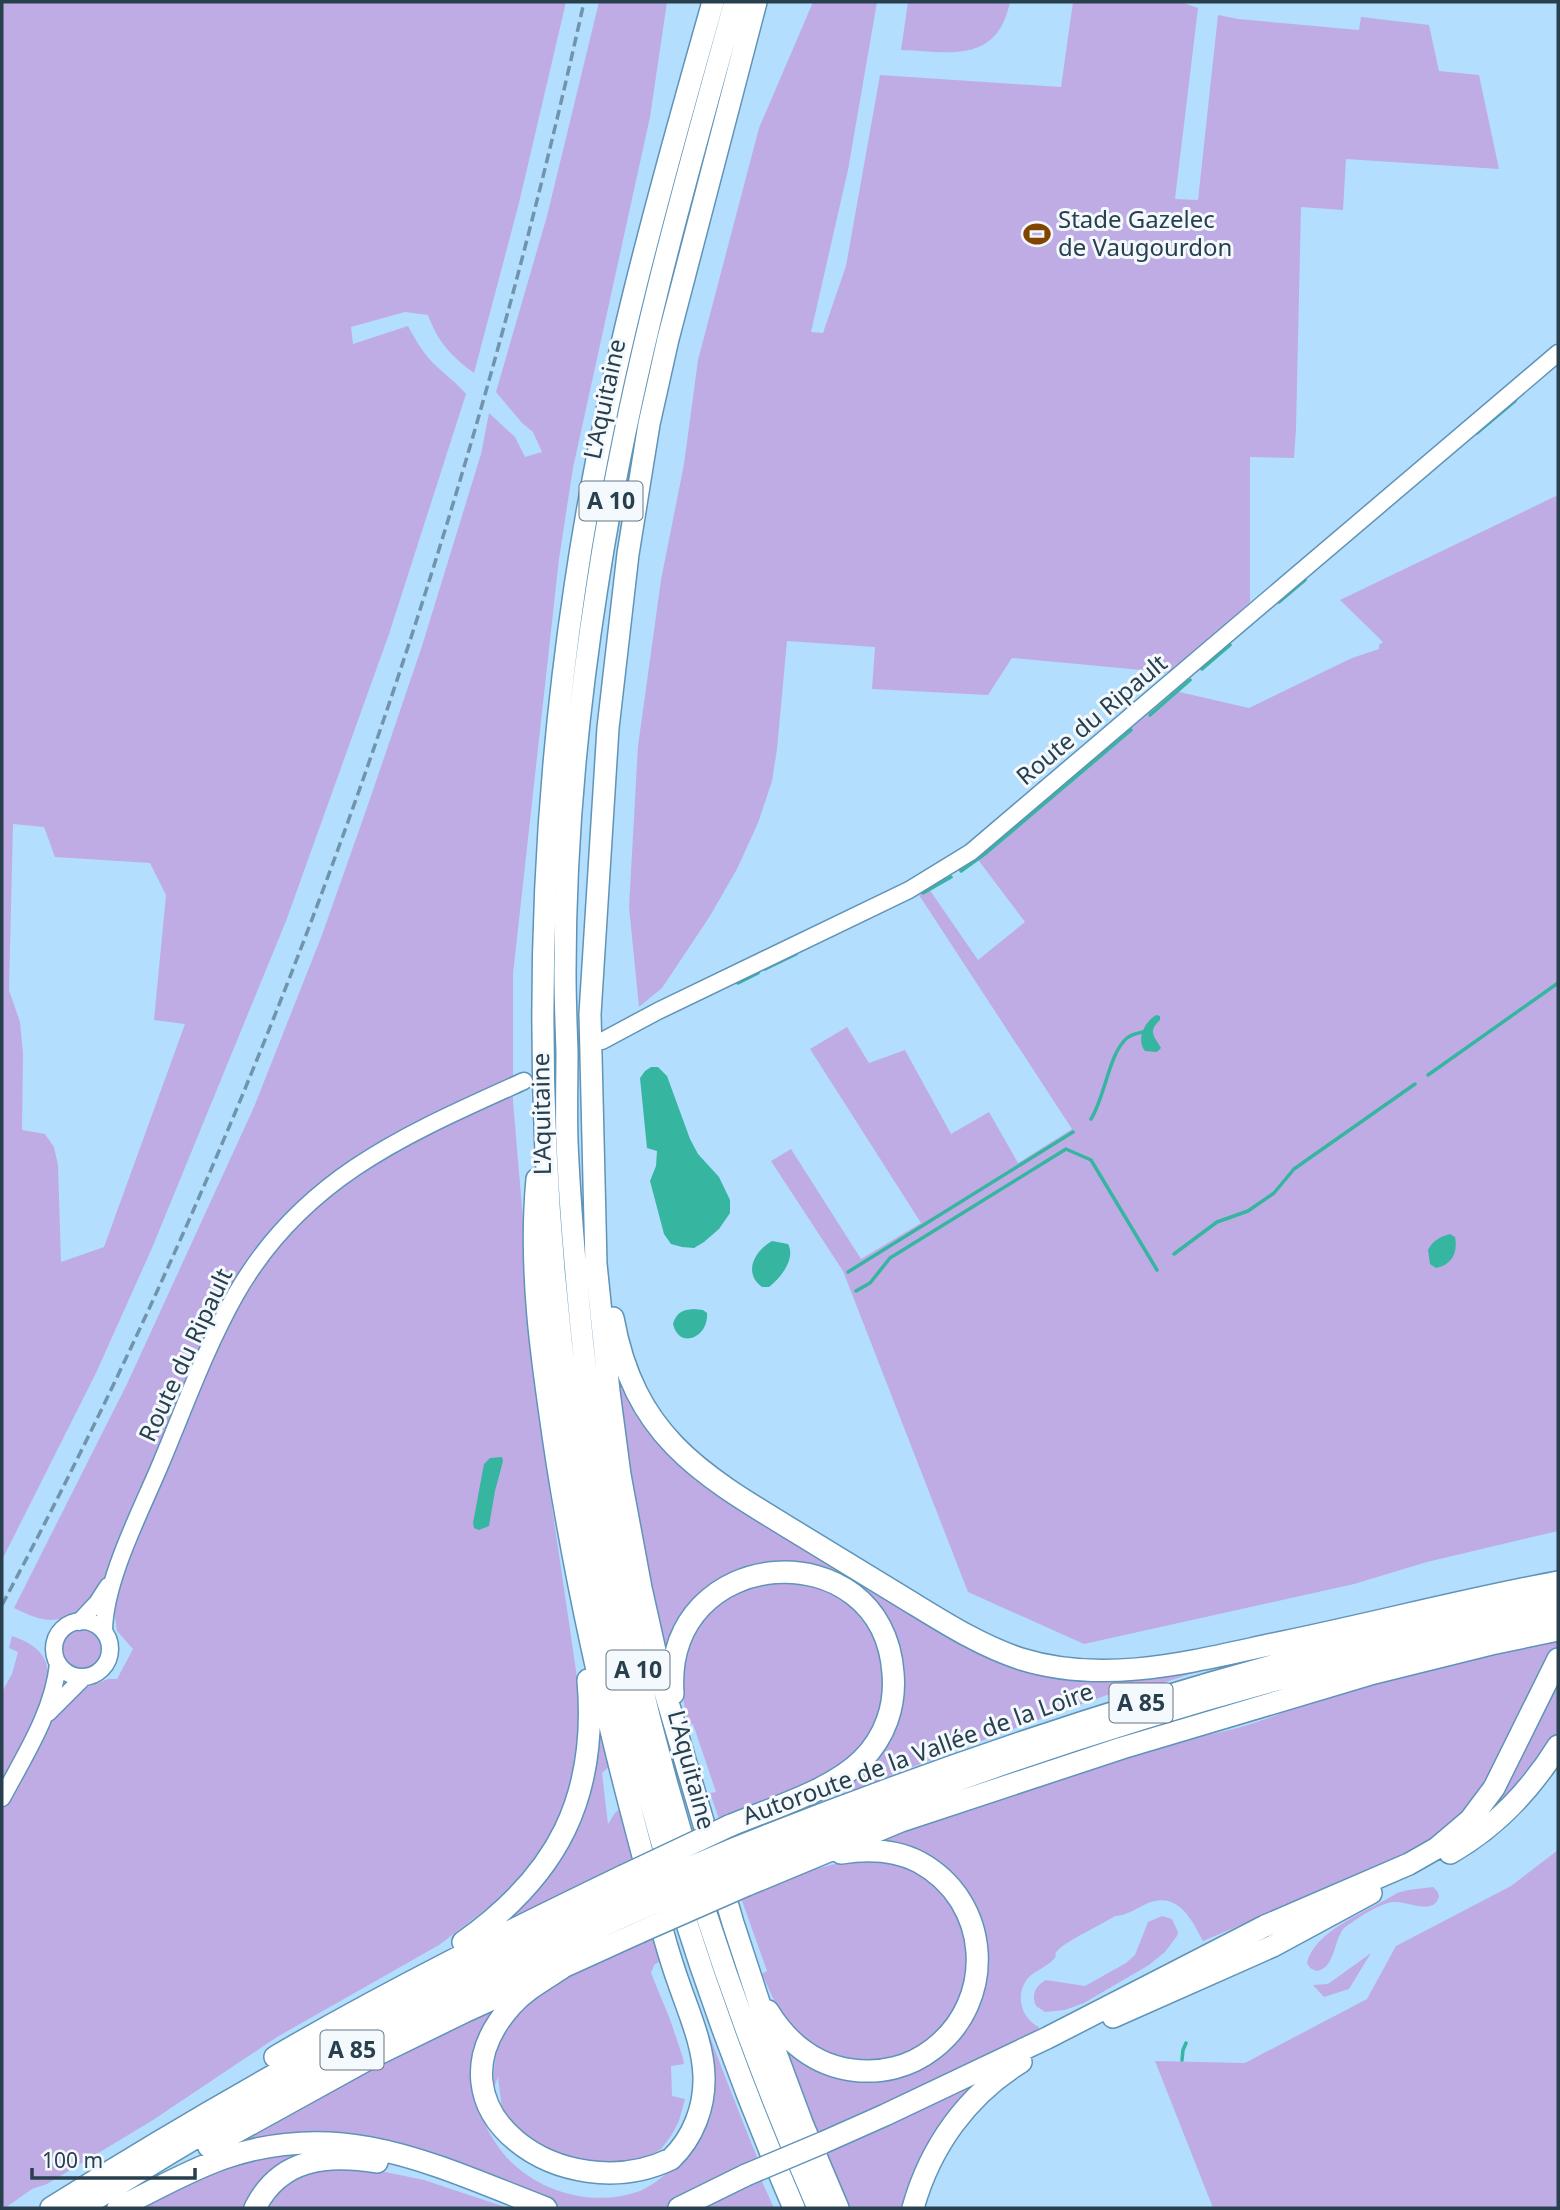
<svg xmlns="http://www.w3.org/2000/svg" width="1560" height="2210" font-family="'Noto Sans',sans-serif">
	<rect width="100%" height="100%" fill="#b3defd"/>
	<path fill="#c0ace5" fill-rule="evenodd" d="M2 2H566L519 203 474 373C452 357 437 341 428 315L405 312 351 327 353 344 408 326C415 339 423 353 433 363 444 374 456 382 466 394L389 634 286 921 152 1248 96 1373 2 1560ZM13 824 44 827 55 857 150 863 166 895 154 1020 185 1024 104 1247 61 1262 58 1165 54 1147 45 1134 22 1130 23 1053 20 1022 9 990Z
		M599 2H667L650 117 573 468 559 559 513 974V1101L541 1432 578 1684 580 1734 567 1801 544 1845 512 1889 439 1945 277 2037 153 2120 47 2184 32 2189 5 2208H2V1692L12 1674 18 1652 9 1648 12 1636C35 1644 50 1655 48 1681L71 1693 108 1679H117L133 1649 117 1631 114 1610 92 1600C62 1625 48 1625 14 1608L127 1384 254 1107 322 935 370 799 422 646 481 454 489 413 515 437 525 457 542 452 533 432 522 423 496 392 547 216Z
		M813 2H877L848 170 811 332 823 333 846 266 880 75 1061 87 1073 2H1181L1198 8 1175 199 1198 200 1218 15 1238 19 1359 30 1361 17 1429 25 1439 71 1479 75 1499 169 1346 159 1343 210 1301 207 1296 429 1294 458 1250 457V602L1173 673 1012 658 988 695 872 689 875 647 787 641 777 749 772 781 758 823 737 869 710 916 662 988 639 1007 629 907 638 746 661 580 684 464 698 360 759 128Z
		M908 2H1010C997 64 951 52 901 50Z
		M1558 495V1531L1427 1562 1354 1584 1084 1644 968 1592 843 1271 771 1161 791 1149 861 1259 921 1223 810 1049 847 1027 869 1063 905 1050 951 1134 989 1112 1018 1163 1072 1129 919 895 929 889 978 960 1025 922 976 857 1175 691 1249 708 1352 658 1379 649V645L1383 642 1340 600Z
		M617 1364 670 1447 1027 1665 1211 1667 1130 1694 1107 1695 1018 1727 852 1790 841 1788 891 1728 874 1608 769 1566 676 1639 664 1661 626 1465Z
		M779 1578 813 1583 846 1600 876 1638 886 1693 870 1738 853 1757 832 1772 720 1822 710 1793 716 1792 693 1724 688 1725 680 1682 685 1651 709 1612 733 1593Z
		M62 1649a20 20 0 1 1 40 0a20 20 0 1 1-40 0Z
		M1558 1637V1643L1508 1746 1468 1812 1422 1848 1203 1941C1191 1918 1177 1890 1146 1904 1135 1909 1128 1915 1115 1916 1104 1923 1065 1942 1058 1950 1051 1958 1060 1952 1053 1960 1046 1967 1037 1970 1030 1976 1014 1992 1020 2018 1039 2027L1037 2032 820 2136 812 2130 779 2037 885 2074 975 2002 965 1899 868 1842 1183 1739C1227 1733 1271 1720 1310 1700Z
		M1558 1674V1736L1553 1745 1475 1832Z
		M598 1730H602L603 1732 599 1734 603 1747 606 1746 610 1766 602 1773 608 1824C613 1818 613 1811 623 1808L637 1857 489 1930 537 1883Z
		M1558 1850V2208H1213L1155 2061 1245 2063 1367 1999 1396 1946 1511 1886Z
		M854 1859 882 1860 909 1868 930 1877 958 1910 970 1960 958 2009 928 2043 892 2060 861 2063 828 2055 799 2037 779 2011 762 1974 767 1971 741 1898 808 1871Z
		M1433 1887 1438 1892 1439 1897C1433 1916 1408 1901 1394 1902 1381 1902 1355 1920 1344 1928 1333 1941 1336 1967 1317 1971L1310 1968 1307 1963C1314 1930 1371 1910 1397 1893L1408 1890Z
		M1162 1916 1172 1919 1178 1932 1177 1936 1165 1952 1149 1965 1084 2003 1065 2010 1045 2012 1036 2006C1031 1995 1035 1986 1046 1980L1085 1986 1126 1963 1135 1955 1148 1922Z
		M673 1928C697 2007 728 2085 759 2162L698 2189 668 2208H558L384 2146 200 2161 254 2129 511 1997C507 2001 500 2007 498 2013 493 2025 493 2042 491 2055 489 2069 480 2102 482 2113 483 2123 490 2134 495 2142 524 2188 588 2210 640 2191 671 2177 687 2150 705 2122L666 1931Z
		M655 1936 662 1960 654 1965 651 1973 671 2022 683 2058 684 2064 671 2066 672 2096 685 2099 679 2121 671 2136 661 2149 636 2164H547L502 2109 498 2077 494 2087C493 2066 496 2044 507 2024 528 1985 615 1954 655 1936Z
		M1371 1953 1349 1989 1324 1997 1313 1985 1328 1984Z
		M996 2073 908 2208H848L838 2189 824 2147Z
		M268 2154H293L295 2159 249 2208H142L212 2171Z
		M361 2167 424 2180 508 2208H264L272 2196 302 2172Z
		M759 2175 774 2208H689Z"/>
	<path fill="#36b5a1" d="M1156 1015 1160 1016V1020C1147 1032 1155 1037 1161 1048L1157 1052 1145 1051C1136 1040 1144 1022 1156 1015Z
		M651 1067H658L667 1076 690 1139 698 1154 719 1177 730 1200V1213L719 1229 704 1242 694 1248 682 1247 671 1244 664 1234 650 1181 656 1166 657 1151 647 1148 640 1078 645 1071Z
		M1450 1234 1455 1237C1458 1253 1452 1265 1436 1268L1430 1264 1428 1250C1433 1240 1440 1237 1450 1234Z
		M772 1241 788 1244C796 1258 781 1278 769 1287H762C743 1273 754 1251 772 1241Z
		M694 1309 703 1310 707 1313C709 1338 679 1350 673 1324 677 1312 682 1310 694 1309Z
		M502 1457 503 1461 495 1491 489 1526 479 1530 474 1528 473 1523 484 1464 490 1458Z"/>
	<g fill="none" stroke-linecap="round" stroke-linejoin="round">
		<path stroke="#36b5a1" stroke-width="3.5" d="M1477 433 1515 401
			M1279 602 1305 580
			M1202 669 1230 645
			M1150 715 1190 680
			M961 871 986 853 1131 730
			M923 893 951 877
			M765 969 796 954
			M738 983 758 973
			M1428 1075 1558 983
			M1091 1119C1105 1097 1109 1053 1127 1038 1132 1034 1138 1033 1143 1032
			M1174 1254 1217 1222 1248 1211 1274 1193 1294 1169 1415 1084
			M848 1272 1073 1132
			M856 1291 870 1283 890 1258 1066 1149 1091 1160 1157 1270
			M1182 2060 1183 2050 1186 2043"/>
		<defs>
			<path id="secondary" d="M602 1041 658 1011 909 890 971 852 1558 353
				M54 1649a28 28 0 1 1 56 0a28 28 0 1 1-56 0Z
				M79 1622 97 1603 108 1586
				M104 1632C104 1581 141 1511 161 1463 185 1406 206 1347 236 1294 303 1177 407 1134 524 1081
				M48 1713 84 1677
				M2 1798C25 1755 53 1712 58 1664"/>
			<path id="motorway" d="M713 2C658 195 604 388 575 587 492 1142 572 1695 794 2208
				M735 2C681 195 627 388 597 587 577 714 565 844 565 972 565 998 566 1025 567 1051 567 1081 566 1112 567 1142 570 1210 576 1278 583 1346 614 1643 699 1934 818 2208
				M756 2 668 339 649 424 628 554 608 728 590 1014 596 1264 609 1391 620 1475 641 1588 662 1682 733 1923 773 2045 802 2123 838 2208
				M537 1179C528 1274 543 1368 557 1462 577 1589 605 1713 638 1837 651 1885 661 1934 678 1981 688 2011 703 2043 704 2076 705 2107 693 2138 671 2159 565 2210 418 2111 511 2006 525 1990 544 1980 562 1968
				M613 1318C634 1434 697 1472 791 1529 830 1553 869 1577 909 1601 945 1623 981 1646 1021 1659 1108 1686 1197 1660 1283 1642 1375 1623 1466 1599 1558 1582
				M673 1694C662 1542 883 1529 893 1673 896 1706 885 1737 862 1760 831 1791 769 1809 729 1826
				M736 1848C1002 1741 1276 1654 1558 1598
				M1450 1853C1496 1827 1530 1791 1558 1746
				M741 1865C809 1838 878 1809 947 1784 1146 1712 1351 1655 1558 1614
				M747 1885 901 1821 1122 1748 1374 1673 1491 1644 1558 1630
				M463 1942C558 1875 598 1797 588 1680
				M768 2011C787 2042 815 2065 852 2070 881 2074 910 2067 933 2049 997 2000 991 1901 919 1862 894 1849 867 1849 841 1853
				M1113 2017 1273 1946 1371 1893
				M275 2057C388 1991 505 1933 623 1876
				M822 2143 885 2115 1047 2038 1265 1926 1409 1864 1437 1848 1470 1820 1494 1788 1558 1659
				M209 2147 372 2057 464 2012 640 1932
				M51 2208C237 2091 428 1986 628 1894
				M81 2208C190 2139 302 2074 417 2015 488 1979 561 1945 633 1912
				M118 2208C153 2191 187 2171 224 2158 345 2117 436 2166 546 2208
				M255 2208C280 2158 327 2154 377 2162
				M679 2208 746 2175
				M913 2208C930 2147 967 2095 1021 2062"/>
		</defs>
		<use href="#secondary" stroke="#5f93b7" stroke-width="19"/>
		<use href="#motorway" stroke="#5f93b7" stroke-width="24"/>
		<use href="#secondary" stroke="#fff" stroke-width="16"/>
		<use href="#motorway" stroke="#fff" stroke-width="21"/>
		<path stroke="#7294ab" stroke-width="3.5" stroke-dasharray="10 5" stroke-linecap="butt" d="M2 1605C270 1103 461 557 584 2"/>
		<defs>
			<path id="motorway-bridge" d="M623 1876 729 1826
				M628 1894 736 1848
				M633 1912 741 1865
				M640 1932 747 1885
				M746 2175 822 2143"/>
		</defs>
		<use href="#motorway-bridge" stroke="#5f93b7" stroke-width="24" stroke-linecap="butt"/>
		<use href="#motorway-bridge" stroke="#fff" stroke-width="21"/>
	</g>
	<defs>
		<symbol id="stadium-bare" viewBox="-9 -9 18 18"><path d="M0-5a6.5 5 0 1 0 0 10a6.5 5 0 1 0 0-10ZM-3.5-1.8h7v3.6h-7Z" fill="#814500" stroke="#f4f9fd" stroke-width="2.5" paint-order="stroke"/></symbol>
	</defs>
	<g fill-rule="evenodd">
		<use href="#stadium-bare" x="1018" y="215" width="38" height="38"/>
	</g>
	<g text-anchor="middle" stroke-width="6" stroke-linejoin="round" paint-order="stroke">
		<g fill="#f4f9fd" stroke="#657782" stroke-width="2">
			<rect x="579.5" y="481.5" width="63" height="39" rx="5"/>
			<rect x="606.5" y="1650.5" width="63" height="39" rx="5"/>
			<rect x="1109.5" y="1683.5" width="63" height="39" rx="5"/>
			<rect x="320.5" y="2030.5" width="63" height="39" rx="5"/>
		</g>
		<g font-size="23" font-weight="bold" fill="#283f4e">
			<text x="611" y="509">A 10</text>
			<text x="638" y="1678">A 10</text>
			<text x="1141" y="1711">A 85</text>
			<text x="352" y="2058">A 85</text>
		</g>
		<g font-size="24" fill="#283f4e" stroke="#f4f9fd" text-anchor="start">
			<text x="1058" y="228">Stade Gazelec<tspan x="1058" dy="28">de Vaugourdon</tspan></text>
		</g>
		<g font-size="24" fill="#283f4e" stroke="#f4f9fd">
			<text transform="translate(605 399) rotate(-78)" y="8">L'Aquitaine</text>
			<text transform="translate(1092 720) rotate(-40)" y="8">Route du Ripault</text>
			<text transform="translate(542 1114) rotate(-91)" y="8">L'Aquitaine</text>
			<text transform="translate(186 1355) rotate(-65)" y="8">Route du Ripault</text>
			<text transform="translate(918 1754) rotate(-20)" y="8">Autoroute de la Vallée de la Loire</text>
			<text transform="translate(691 1770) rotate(75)" y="8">L'Aquitaine</text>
		</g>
	</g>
	<rect width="1560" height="2210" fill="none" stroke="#283f4e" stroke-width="7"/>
	<path d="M32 2168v10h163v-10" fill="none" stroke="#283f4e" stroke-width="3.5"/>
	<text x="42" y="2168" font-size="21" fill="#283f4e" stroke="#f4f9fd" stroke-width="5" paint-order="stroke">100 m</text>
</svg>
